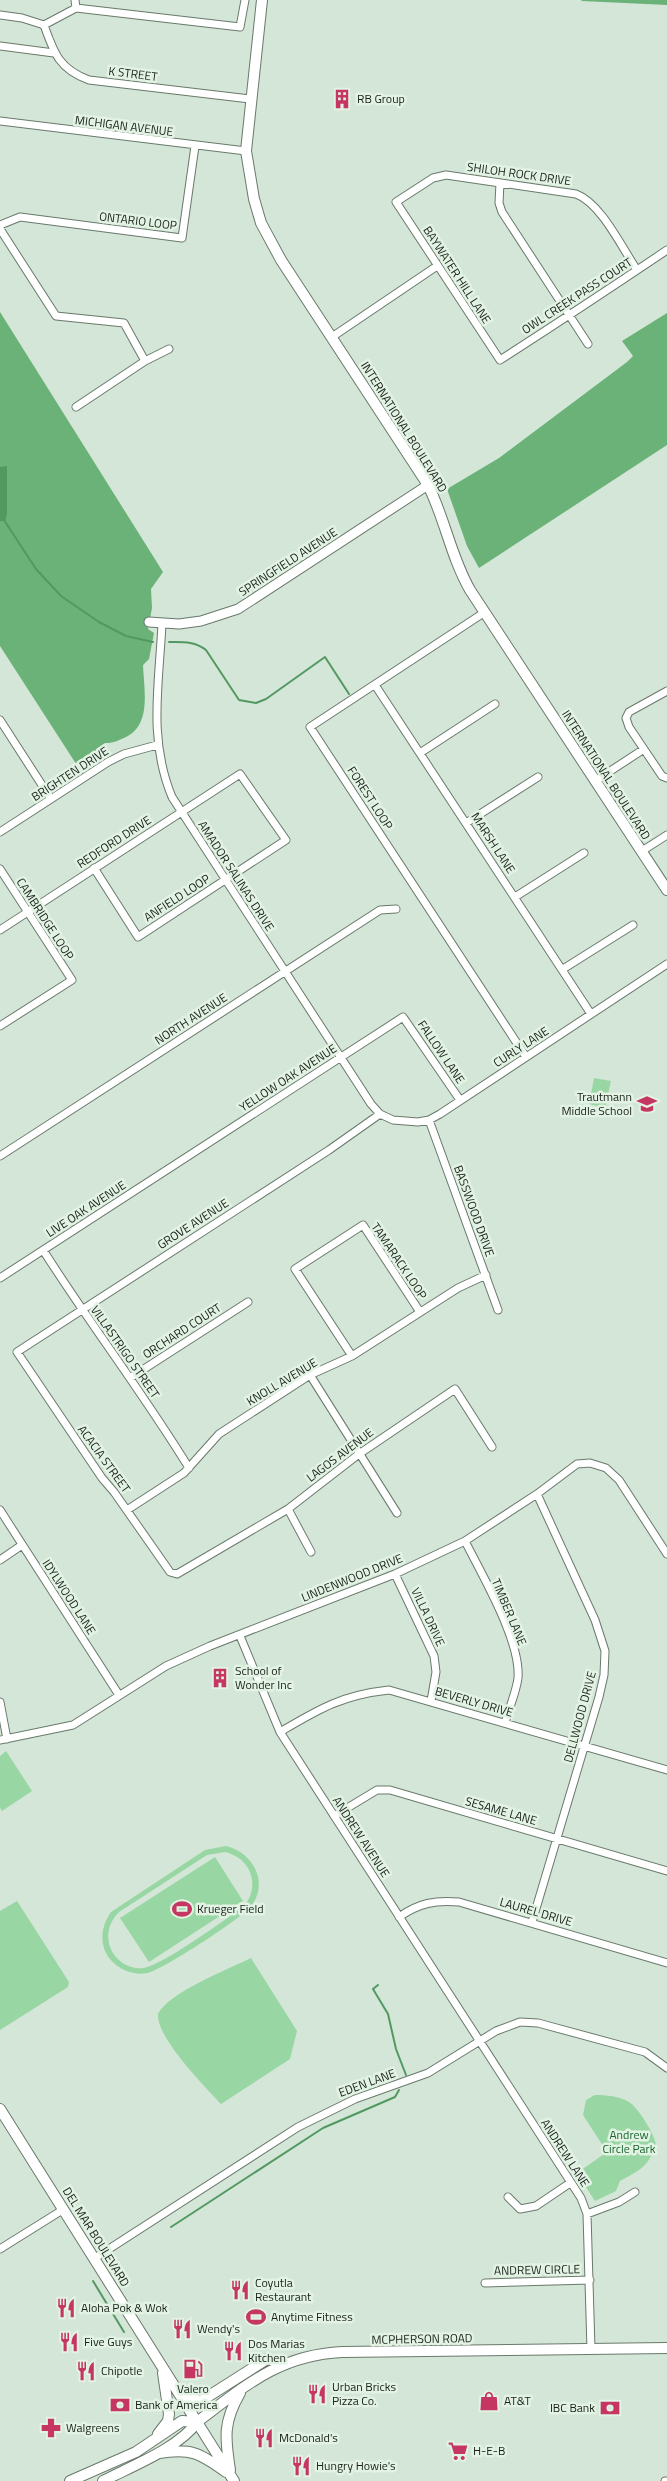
<svg xmlns="http://www.w3.org/2000/svg" width="667" height="2481" font-family="'Titillium Web',sans-serif">
	<rect width="100%" height="100%" fill="#d4e6d7"/>
	<path fill="#98d7a3" fill-rule="evenodd" d="M594 1078 611 1081 605 1108 589 1104Z
		M6 1751 32 1791 2 1811 0 1808V1756Z
		M226 1846C252 1852 269 1881 252 1905 244 1917 161 1971 147 1973 132 1976 115 1968 107 1955 99 1941 102 1925 111 1912L205 1850ZM225 1852C252 1858 261 1888 243 1907 223 1921 164 1964 144 1968 130 1970 115 1961 110 1947 106 1934 109 1922 119 1912L207 1855Z
		M215 1857 243 1901 149 1962 120 1918Z
		M17 1901 69 1982 68 1987 0 2030V1911Z
		M251 1958 297 2031 290 2059 221 2104C204 2086 156 2037 158 2014 169 1992 229 1969 251 1958Z
		M595 2095C605 2095 620 2096 629 2102 638 2107 655 2135 656 2145 648 2167 640 2170 620 2181L616 2191 595 2201 577 2173 607 2152 583 2115 586 2100Z"/>
	<path fill="#6bb278" d="M581 0H667V5L582 1Z
		M0 312 163 572 151 589 152 608 148 629 154 633 149 659 143 665C144 691 152 726 124 738 117 741 113 743 105 743L80 770 0 646Z
		M667 313V445L479 568 467 546 447 489 499 458 627 362 633 356 622 341Z"/>
	<path fill="#529961" d="M7 466V514L5 521H0V467Z"/>
	<g fill="none" stroke-linecap="round" stroke-linejoin="round">
		<path stroke="#529961" stroke-width="2" d="M4 520 36 569 61 596 99 622 126 636 153 642
			M169 642C183 642 195 641 206 650L239 700 256 703 266 699 325 657 349 694
			M378 1985 373 1989 388 2014 396 2049 406 2075
			M171 2227 323 2128 395 2097 399 2090
			M93 2281 124 2332"/>
		<defs>
			<path id="minor" d="M75 0 76 8 240 27 245 0
				M0 15 22 18 44 25 76 8
				M44 25C54 53 59 69 89 80L250 99
				M0 46 54 53
				M0 121 246 151
				M500 183 499 203 502 212 588 344
				M0 225 20 217 182 238 195 146
				M0 229 56 316 124 323 145 361
				M637 270C622 248 601 203 576 194L446 175 433 178 396 202 500 360C556 324 612 287 667 250
				M332 337 437 266
				M76 407 145 361 169 349
				M485 612 310 727 526 1057
				M162 624C159 685 148 739 172 797L371 1104 380 1114 393 1120 418 1122 429 1120 440 1114 667 964
				M375 685 591 1014
				M667 691 629 712 626 718 629 727 662 776 667 778
				M0 720 51 799
				M420 753 495 704
				M595 781 644 749
				M466 823 538 777
				M0 832 108 762 124 754 157 745
				M642 851 667 835
				M0 869 72 980 0 1026
				M515 897 584 853
				M0 930C80 878 160 826 240 774L286 840 138 937 94 868
				M563 969 633 925
				M380 1114 329 1150 17 1352 102 1478 114 1492 170 1572 177 1574 288 1509 359 1454 455 1389 492 1447
				M429 1120 498 1310
				M0 1156 380 910 396 909
				M43 1250C90 1324 143 1393 189 1468
				M0 1278 403 1017 460 1100
				M352 1356 295 1269 363 1225 420 1312
				M310 1375 397 1513
				M130 1378 248 1302
				M288 1509 311 1552
				M0 1510 119 1695
				M127 1510 184 1473 219 1434 310 1375 352 1356 458 1288 486 1275
				M465 1541C482 1575 521 1641 518 1678 516 1693 509 1708 505 1723
				M0 1560 22 1545
				M395 1574 434 1656 436 1672 431 1701
				M240 1636 280 1732 581 2198 587 2214 591 2349
				M0 1702 7 1739
				M280 1732C319 1709 342 1695 389 1690L667 1770
				M0 1740 73 1725 166 1666 210 1646 395 1574 465 1541 537 1494 577 1464 590 1463 606 1468 619 1480 667 1554
				M334 1816 377 1790H390L667 1871
				M399 1917C419 1903 435 1900 459 1902L667 1963
				M532 1922 599 1697 604 1675 605 1651 595 1620 537 1494
				M508 2197 520 2209 536 2206 570 2183
				M587 2214 619 2202 635 2192
				M0 2249 64 2209
				M95 2258 298 2127 355 2099 428 2073 496 2031 520 2022 538 2023 645 2052 667 2068
				M485 2283 590 2280
				M665 2481H667"/>
			<path id="tertiary" d="M149 622 179 624 201 621 238 609 428 485"/>
			<path id="secondary" d="M262 0 246 151 254 199 261 223 281 260 428 485C445 519 451 557 470 590L667 890
				M0 2109 234 2481
				M180 2395 201 2401 267 2359 283 2363
				M158 2434 168 2421 169 2414 163 2373
				M159 2453C191 2448 200 2453 226 2472
				M230 2470C225 2438 223 2422 240 2393
				M70 2481 136 2452 182 2421 197 2422
				M103 2481C132 2466 179 2448 197 2422 245 2386 279 2355 342 2352L667 2348"/>
		</defs>
		<use href="#minor" stroke="#69796b" stroke-width="9"/>
		<use href="#tertiary" stroke="#69796b" stroke-width="11"/>
		<use href="#secondary" stroke="#69796b" stroke-width="12"/>
		<use href="#minor" stroke="#fff" stroke-width="7"/>
		<use href="#tertiary" stroke="#fff" stroke-width="9"/>
		<use href="#secondary" stroke="#fff" stroke-width="10"/>
	</g>
	<defs>
		<symbol id="building-bare" viewBox="-9 -9 18 18"><path d="M-4-6H4V6H1V3H-1V6H-4ZM-2.5-4.3h1.7v1.8h-1.7ZM.8-4.3h1.7v1.8H.8ZM-2.5-1h1.7V.8h-1.7ZM.8-1h1.7V.8H.8Z" fill="#c53762" stroke="#e2f3e4" stroke-width="2.5" paint-order="stroke"/></symbol>
		<symbol id="school-bare" viewBox="-9 -9 18 18"><path d="M0-5L7-2L0 1L-7-2ZM-4 1L0 2.5L4 1V4Q0 6-4 4Z" fill="#c53762" stroke="#e2f3e4" stroke-width="2.5" paint-order="stroke"/></symbol>
		<symbol id="stadium-bare" viewBox="-9 -9 18 18"><path d="M0-5a6.5 5 0 1 0 0 10a6.5 5 0 1 0 0-10ZM-3.5-1.8h7v3.6h-7Z" fill="#c53762" stroke="#e2f3e4" stroke-width="2.5" paint-order="stroke"/></symbol>
		<symbol id="restaurant-bare" viewBox="-9 -9 18 18"><path d="M-5-6h1v4h1v-4h1v4h1v-4h1v5L-1.5 .5V6h-2V.5L-5-1ZM5-6V6H3V1.5H1.5Q1.5-4 5-6Z" fill="#c53762" stroke="#e2f3e4" stroke-width="2.5" paint-order="stroke"/></symbol>
		<symbol id="fuel-bare" viewBox="-9 -9 18 18"><path d="M-5.5-6h7V0h2V4h1.3V-2.5L3-4.5l.8-.8L6-3V5H2.5V1h-1V6h-7ZM-4.2-4.7v3.2H.2V-4.7Z" fill="#c53762" stroke="#e2f3e4" stroke-width="2.5" paint-order="stroke"/></symbol>
		<symbol id="shop-bare" viewBox="-9 -9 18 18"><path d="M-5-2.5h2.3a2.7 3.5 0 0 1 5.4 0H5L5.5 6h-11ZM-1.5-2.5h3a1.5 2.3 0 0 0-3 0Z" fill="#c53762" stroke="#e2f3e4" stroke-width="2.5" paint-order="stroke"/></symbol>
		<symbol id="bank-bare" viewBox="-9 -9 18 18"><path d="M-6-4H6V4H-6ZM0-2.3a2.3 2.3 0 1 0 0 4.6a2.3 2.3 0 1 0 0-4.6Z" fill="#c53762" stroke="#e2f3e4" stroke-width="2.5" paint-order="stroke"/></symbol>
		<symbol id="pharmacy-bare" viewBox="-9 -9 18 18"><path d="M-2-6h4v4h4v4h-4v4h-4v-4h-4v-4h4Z" fill="#c53762" stroke="#e2f3e4" stroke-width="2.5" paint-order="stroke"/></symbol>
		<symbol id="supermarket-bare" viewBox="-9 -9 18 18"><path d="M-6-5.5h2.5l.6 2H6L4.5 2H-2.5L-4.4-4H-6ZM-1.5 3.2a1.3 1.3 0 1 0 .1 0ZM3 3.2a1.3 1.3 0 1 0 .1 0Z" fill="#c53762" stroke="#e2f3e4" stroke-width="2.5" paint-order="stroke"/></symbol>
	</defs>
	<g fill-rule="evenodd">
		<use href="#building-bare" x="328" y="85" width="28" height="28"/>
		<use href="#school-bare" x="633" y="1090" width="28" height="28"/>
		<use href="#building-bare" x="206" y="1664" width="28" height="28"/>
		<use href="#stadium-bare" x="168" y="1895" width="28" height="28"/>
		<use href="#restaurant-bare" x="226" y="2276" width="28" height="28"/>
		<use href="#restaurant-bare" x="52" y="2294" width="28" height="28"/>
		<use href="#stadium-bare" x="242" y="2303" width="28" height="28"/>
		<use href="#restaurant-bare" x="168" y="2315" width="28" height="28"/>
		<use href="#restaurant-bare" x="55" y="2328" width="28" height="28"/>
		<use href="#restaurant-bare" x="219" y="2337" width="28" height="28"/>
		<use href="#fuel-bare" x="179" y="2355" width="28" height="28"/>
		<use href="#restaurant-bare" x="72" y="2357" width="28" height="28"/>
		<use href="#restaurant-bare" x="303" y="2380" width="28" height="28"/>
		<use href="#shop-bare" x="475" y="2387" width="28" height="28"/>
		<use href="#bank-bare" x="106" y="2391" width="28" height="28"/>
		<use href="#bank-bare" x="596" y="2394" width="28" height="28"/>
		<use href="#pharmacy-bare" x="37" y="2414" width="28" height="28"/>
		<use href="#restaurant-bare" x="250" y="2424" width="28" height="28"/>
		<use href="#supermarket-bare" x="444" y="2437" width="28" height="28"/>
		<use href="#restaurant-bare" x="287" y="2452" width="28" height="28"/>
	</g>
	<g text-anchor="middle" stroke-width="5" stroke-linejoin="round" paint-order="stroke">
		<g font-size="12" fill="#1a201b" stroke="#e2f3e4">
			<text transform="translate(133 74) rotate(7)" y="4">K STREET</text>
			<text transform="translate(124 126) rotate(7)" y="4">MICHIGAN AVENUE</text>
			<text transform="translate(519 174) rotate(8)" y="4">SHILOH ROCK DRIVE</text>
			<text transform="translate(138 221) rotate(7)" y="4">ONTARIO LOOP</text>
			<text transform="translate(457 275) rotate(57)" y="4">BAYWATER HILL LANE</text>
			<text transform="translate(577 296) rotate(-33)" y="4">OWL CREEK PASS COURT</text>
			<text transform="translate(404 427) rotate(58)" y="4">INTERNATIONAL BOULEVARD</text>
			<text transform="translate(288 562) rotate(-33)" y="4">SPRINGFIELD AVENUE</text>
			<text transform="translate(70 774) rotate(-33)" y="4">BRIGHTEN DRIVE</text>
			<text transform="translate(606 775) rotate(57)" y="4">INTERNATIONAL BOULEVARD</text>
			<text transform="translate(370 798) rotate(57)" y="4">FOREST LOOP</text>
			<text transform="translate(114 842) rotate(-33)" y="4">REDFORD DRIVE</text>
			<text transform="translate(493 843) rotate(57)" y="4">MARSH LANE</text>
			<text transform="translate(236 876) rotate(57)" y="4">AMADOR SALINAS DRIVE</text>
			<text transform="translate(177 898) rotate(-33)" y="4">ANFIELD LOOP</text>
			<text transform="translate(45 919) rotate(57)" y="4">CAMBRIDGE LOOP</text>
			<text transform="translate(191 1019) rotate(-33)" y="4">NORTH AVENUE</text>
			<text transform="translate(521 1047) rotate(-33)" y="4">CURLY LANE</text>
			<text transform="translate(441 1052) rotate(56)" y="4">FALLOW LANE</text>
			<text transform="translate(288 1078) rotate(-33)" y="4">YELLOW OAK AVENUE</text>
			<text transform="translate(86 1209) rotate(-33)" y="4">LIVE OAK AVENUE</text>
			<text transform="translate(474 1211) rotate(70)" y="4">BASSWOOD DRIVE</text>
			<text transform="translate(193 1224) rotate(-33)" y="4">GROVE AVENUE</text>
			<text transform="translate(399 1261) rotate(56)" y="4">TAMARACK LOOP</text>
			<text transform="translate(182 1331) rotate(-33)" y="4">ORCHARD COURT</text>
			<text transform="translate(125 1352) rotate(55)" y="4">VILLASTRIGO STREET</text>
			<text transform="translate(282 1382) rotate(-31)" y="4">KNOLL AVENUE</text>
			<text transform="translate(340 1455) rotate(-37)" y="4">LAGOS AVENUE</text>
			<text transform="translate(104 1459) rotate(54)" y="4">ACACIA STREET</text>
			<text transform="translate(352 1578) rotate(-22)" y="4">LINDENWOOD DRIVE</text>
			<text transform="translate(69 1597) rotate(57)" y="4">IDYLWOOD LANE</text>
			<text transform="translate(509 1612) rotate(67)" y="4">TIMBER LANE</text>
			<text transform="translate(428 1617) rotate(65)" y="4">VILLA DRIVE</text>
			<text transform="translate(474 1702) rotate(16)" y="4">BEVERLY DRIVE</text>
			<text transform="translate(580 1717) rotate(-75)" y="4">DELLWOOD DRIVE</text>
			<text transform="translate(501 1811) rotate(16)" y="4">SESAME LANE</text>
			<text transform="translate(361 1837) rotate(57)" y="4">ANDREW AVENUE</text>
			<text transform="translate(536 1912) rotate(16)" y="4">LAUREL DRIVE</text>
			<text transform="translate(367 2083) rotate(-20)" y="4">EDEN LANE</text>
			<text transform="translate(565 2153) rotate(57)" y="4">ANDREW LANE</text>
			<text transform="translate(96 2237) rotate(58)" y="4">DEL MAR BOULEVARD</text>
			<text transform="translate(537 2270) rotate(-1)" y="4">ANDREW CIRCLE</text>
			<text transform="translate(422 2339) rotate(-1)" y="4">MCPHERSON ROAD</text>
		</g>
		<g font-size="12" fill="#1a201b" stroke="#e2f3e4" text-anchor="start">
			<text x="357" y="103">RB Group</text>
			<text x="632" y="1101" text-anchor="end">Trautmann<tspan x="632" dy="14">Middle School</tspan></text>
			<text x="235" y="1675">School of<tspan x="235" dy="14">Wonder Inc</tspan></text>
			<text x="197" y="1913">Krueger Field</text>
			<text x="255" y="2287">Coyutla<tspan x="255" dy="14">Restaurant</tspan></text>
			<text x="81" y="2312">Aloha Pok &amp; Wok</text>
			<text x="271" y="2321">Anytime Fitness</text>
			<text x="197" y="2333">Wendy's</text>
			<text x="84" y="2346">Five Guys</text>
			<text x="248" y="2348">Dos Marias<tspan x="248" dy="14">Kitchen</tspan></text>
			<text x="101" y="2375">Chipotle</text>
			<text x="332" y="2391">Urban Bricks<tspan x="332" dy="14">Pizza Co.</tspan></text>
			<text x="193" y="2393" text-anchor="middle">Valero</text>
			<text x="504" y="2405">AT&amp;T</text>
			<text x="135" y="2409">Bank of America</text>
			<text x="595" y="2412" text-anchor="end">IBC Bank</text>
			<text x="66" y="2432">Walgreens</text>
			<text x="279" y="2442">McDonald's</text>
			<text x="473" y="2455">H-E-B</text>
			<text x="316" y="2470">Hungry Howie's</text>
		</g>
		<g font-size="12" fill="#18652f" stroke="#e2f3e4">
			<text x="629" y="2139">Andrew<tspan x="629" dy="14">Circle Park</tspan></text>
		</g>
	</g>
</svg>
